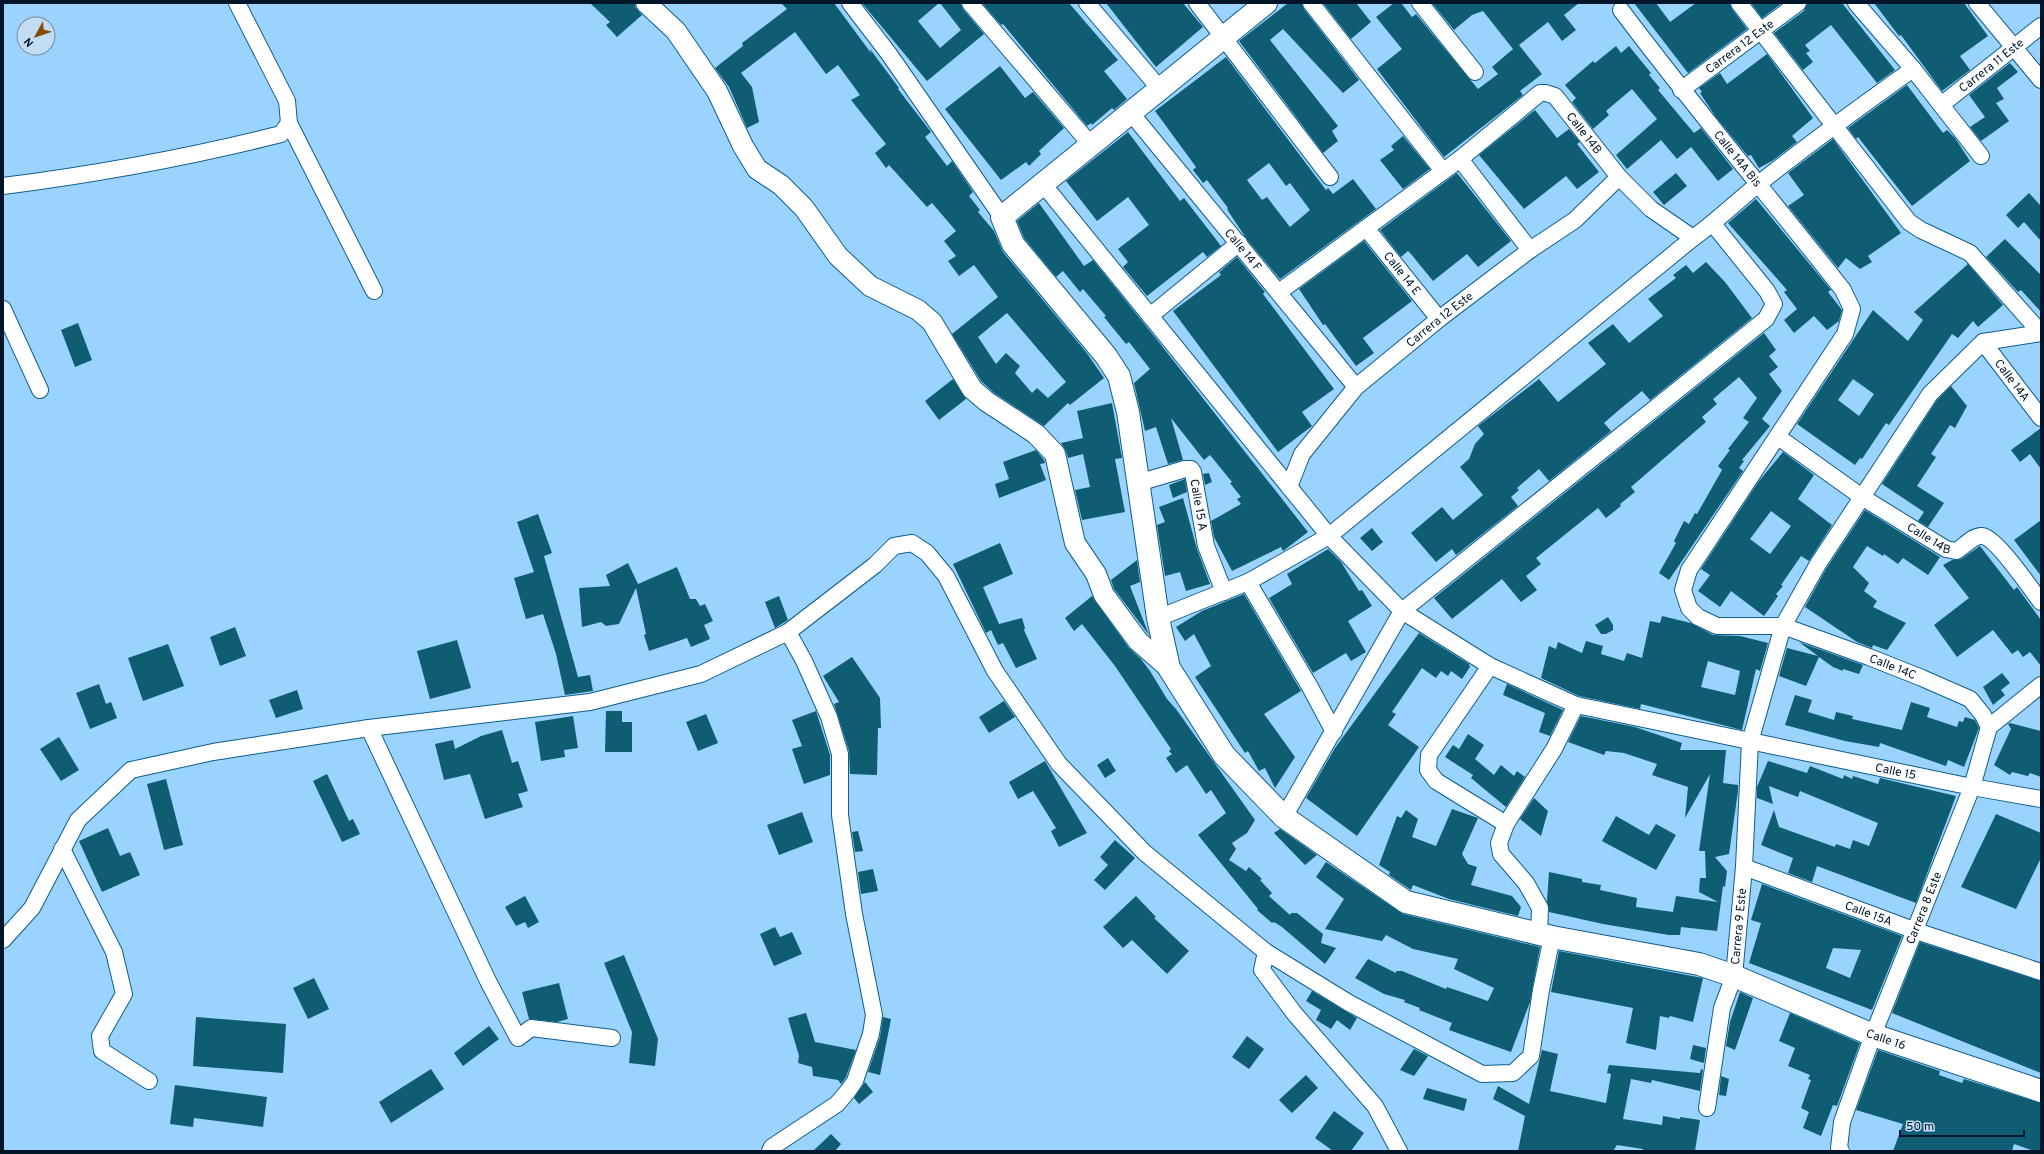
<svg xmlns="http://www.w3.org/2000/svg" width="2044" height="1154" font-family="Overpass,sans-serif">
	<rect width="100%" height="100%" fill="#9bd3ff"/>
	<path fill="#0f5d73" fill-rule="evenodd" d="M590 3H635V7L642 15 617 37 606 25 610 22Z
		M781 3H834L871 53 870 49 899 88 898 89 931 132 925 137 947 166 952 161 973 192 969 196 980 210 978 212 994 231 1003 252 1086 352 1104 378 1070 405 1068 403 1044 426 993 392 981 381 952 334 998 297 974 265 959 276 948 261 956 256 944 241 956 231 932 203 927 207 889 165 886 168 875 153 886 144 851 100 860 95 838 65 826 74 795 32 741 73 752 87 759 122 747 128 729 87 715 68 743 46 742 43 787 9ZM1007 313 1066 382 1048 398 1037 388 1032 393 1015 373 1020 366 1006 353 996 364 978 337Z
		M862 3H939L918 21 940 48 961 30 940 3H961L963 9 984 34 927 81Z
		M982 3H1069L1118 60 1104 71 1127 99 1114 110 1112 108 1092 125 1091 123 1087 126 1003 24 1001 25Z
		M1106 3H1183L1203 27 1156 67Z
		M1288 3H1302L1304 9 1359 80 1343 93 1283 29 1270 40 1338 126 1332 131 1338 141 1323 153 1239 41Z
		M1323 3H1356L1371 22 1351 39Z
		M1394 3H1401L1412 17 1416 14 1478 89 1498 74 1492 67 1513 49 1483 11 1472 15 1454 30 1432 3H1579L1564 15 1576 30 1562 41 1548 22 1519 45 1542 74 1520 91 1523 95 1444 157 1377 69 1402 49 1376 17Z
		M1634 3H1656L1670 22 1696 3H1730L1732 9 1747 29 1688 73Z
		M1751 3H1782L1762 18Z
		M1807 3H1842L1895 70 1877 83 1831 25 1805 45 1810 51 1806 53 1813 62 1803 70 1774 33 1804 11Z
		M1874 3H1964L1988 36 1960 56 1970 70 1942 91 1901 35 1899 36Z
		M1616 46 1621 53 1629 46 1651 73 1649 75 1660 88 1658 90 1694 133 1701 128 1733 169 1718 181 1691 147 1677 159 1661 140 1627 169 1616 155 1657 119 1632 89 1606 111 1609 115 1593 129 1572 102 1576 98 1565 85 1593 61 1595 63Z
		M1767 54 1813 118 1792 136 1797 142 1772 161 1759 168 1751 155 1748 156 1715 116 1700 93 1702 92 1699 88 1720 73 1727 84Z
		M1226 57 1326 190 1328 188 1333 194 1353 179 1376 209 1280 279 1248 241 1232 217 1227 209 1228 208 1207 180 1203 183 1193 170 1196 167 1155 111ZM1269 163 1286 186 1290 183 1310 210 1290 227 1267 197 1262 200 1247 180Z
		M2010 63 2018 72 1997 88 2004 99 1996 103 2009 121 1981 141 1970 127 1985 117 1969 95Z
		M1000 66 1025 98 1033 92 1064 128 1039 151 1041 154 1029 166 1026 162 1001 180 945 109Z
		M1907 85 1943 133 1947 130 1955 138 1970 161 1912 206 1858 137 1856 139 1848 128Z
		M1535 110 1557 138 1569 129 1580 142 1577 144 1599 172 1577 189 1566 176 1524 209 1479 155Z
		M1128 132 1180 201 1184 198 1221 246 1207 257 1203 252 1147 296 1123 267 1128 262 1118 249 1149 225 1128 197 1097 221 1066 181Z
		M1403 136 1430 169 1403 189 1380 160 1394 150 1391 146Z
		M1833 139 1901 233 1868 256 1872 262 1860 269 1846 258 1838 268 1788 206 1804 195 1788 173Z
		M1457 173 1511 241 1478 267 1467 254 1433 281 1411 254 1408 251 1401 257 1380 230Z
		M1676 173 1687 186 1664 205 1653 192Z
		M2029 193 2041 206V241L2024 222 2018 228 2006 215Z
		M1756 199 1831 290 1828 292 1842 310 1839 321 1827 330 1814 316 1794 333 1784 320 1797 309 1784 292 1787 290 1728 223Z
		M1039 203 1084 266 1093 260 1158 341 1308 532 1283 551 1281 547 1232 571 1214 537 1211 521 1241 504 1237 499 1241 497 1230 483 1232 482 1210 455 1204 460 1171 418 1183 460 1168 464 1156 427 1145 431 1134 383 1150 369 1129 342 1126 344 1104 317 1106 316 1083 289 1080 292 1063 271 1056 277 1024 238 1017 221Z
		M2005 239 2041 275V312L2021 290 2018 292 1986 257Z
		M1364 241 1412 301 1363 338 1374 353 1356 366 1325 324 1323 325 1299 289Z
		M1237 257 1265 292 1263 294 1334 389 1302 412 1312 426 1278 452 1173 311 1221 275 1219 272Z
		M1706 262 1725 282 1752 318 1650 400 1642 391 1619 410 1604 423 1611 431 1549 481 1539 469 1517 488 1519 490 1511 497 1518 506 1456 555 1452 549 1436 562 1411 533 1442 507 1453 520 1483 495 1460 467 1469 459 1475 444 1484 434 1478 426 1539 379 1558 402 1606 364 1588 343 1613 324 1629 343 1663 316 1648 299 1676 278 1673 275 1686 265 1693 273Z
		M1968 264 2003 305 1978 327 1973 321 1958 338 1952 334 1889 425 1886 423 1862 459 1860 458 1855 465 1797 424 1873 310 1908 341 1923 320 1914 312ZM1853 379 1874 394 1859 416 1838 400Z
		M78 323 92 360 75 367 61 330Z
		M1764 333 1776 350 1769 356 1778 367 1769 374 1782 391 1762 419 1770 426 1742 460 1744 461 1739 468 1743 471 1669 580 1659 573 1676 543 1674 541 1684 521 1689 524 1695 513 1697 514 1722 470 1718 466 1730 450 1728 449 1749 422 1743 418 1757 398 1739 377 1713 399 1717 404 1702 417 1706 422 1631 487 1635 492 1620 504 1621 506 1606 518 1598 508 1536 558 1541 564 1526 576 1537 590 1521 602 1502 579 1452 619 1434 598Z
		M953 379 966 399 939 420 925 401Z
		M1951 386 1967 406 1955 428 1950 425 1931 454 1936 457 1917 486 1944 503 1928 527 1918 521 1924 512 1882 484 1937 400Z
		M1112 403 1122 458 1115 459 1125 512 1082 520 1075 490 1090 487 1083 454 1068 458 1066 451 1061 443 1083 438 1077 411Z
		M2041 428V469L2030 454 2020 462 2011 450Z
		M1036 450 1044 460 1045 463 1040 464 1046 480 999 498 995 484 1009 479 1003 462Z
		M1783 452 1814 475 1798 499 1832 525 1809 561 1801 556 1781 585 1783 586 1776 594 1778 596 1764 616 1731 591 1720 607 1698 591 1710 575 1701 569 1759 481ZM1771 511 1791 526 1770 554 1750 539Z
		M1209 473 1212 482 1205 485 1203 474Z
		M1185 479 1187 492 1173 498 1169 485Z
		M1183 498 1197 549 1210 584 1186 591 1180 572 1165 576 1157 525 1165 522 1159 507Z
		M1865 510 1940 557 1928 575 1903 558 1898 564 1884 554 1883 556 1867 546 1853 567 1869 583 1864 591 1877 601 1873 607 1906 623 1887 650 1873 645 1872 648 1857 642 1805 607 1826 569Z
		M538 514 552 553 544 556 578 677 590 675 593 691 565 695 556 654 543 614 526 619 514 578 534 572 517 522Z
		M2041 520V576L2014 540Z
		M1372 528 1383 542 1372 551 1360 538Z
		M1000 543 1013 574 983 587 999 624 1022 618 1025 628 1024 630 1037 659 1016 668 1003 643 998 645 991 630 986 633 953 564Z
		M1980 546 2014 590 2017 587 2041 620V666L2030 652 2023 657 2018 650 2012 654 1993 630 1957 657 1934 625 1969 598 1943 565 1952 560 1961 559Z
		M1328 549 1341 562 1359 591 1362 590 1372 606 1348 621 1366 652 1351 661 1346 653 1313 673 1269 598 1292 584 1287 574Z
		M1137 560 1140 582 1130 586 1149 635 1114 589 1111 580Z
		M628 563 638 584 677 567 690 599H696L700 606 705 604 713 621 704 625 710 639 691 647 687 638 649 651 644 635 646 634 636 588 619 624 606 626 601 622 582 627 579 588 610 586 606 575Z
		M1244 594 1301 691 1264 714 1295 757 1275 788 1265 768 1259 771 1248 751 1245 753 1195 677 1211 666 1194 634 1185 641 1176 627 1202 611Z
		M779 596 788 620 775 628 765 602Z
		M1092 596 1129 648 1141 659 1150 671 1167 699 1176 709 1255 820 1247 833 1232 843 1236 849 1229 860 1246 871 1249 867 1262 879 1260 880 1272 893 1269 896 1290 915 1291 913H1297L1323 934 1321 943 1336 948 1325 964 1282 927 1274 922 1272 923 1257 910 1258 909 1198 835 1226 813 1211 790 1206 794 1187 765 1176 773 1166 758 1172 754 1169 751 1171 749 1115 666 1082 624 1074 631 1065 618Z
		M1662 616 1691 623 1713 635 1740 636 1768 643 1760 671 1756 669 1742 730 1641 704 1640 709 1579 696 1541 678 1549 646 1556 649 1558 642 1582 653 1586 641 1603 646 1601 654 1624 661 1627 653 1642 658 1650 621 1660 623ZM1708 661 1740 671 1735 695 1701 687Z
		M1608 617 1613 625V630L1606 634H1601L1595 625Z
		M235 627 246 656 220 666 210 637Z
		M1419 633 1469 664 1470 667 1462 679 1451 671 1448 676 1441 671 1436 678 1422 668 1392 712 1396 714 1388 725 1419 747 1357 836 1306 798 1335 748Z
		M457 640 471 688 430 699 417 651Z
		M1799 642 1863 665 1859 674 1843 669V671L1833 667 1819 657 1806 686 1779 676 1787 648 1818 656Z
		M168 644 184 686 143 701 128 658Z
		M852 657 880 698 881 728H878L877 775 850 774 849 751 834 704 839 702 823 676Z
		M2002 673 2010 683 2001 690 2005 695 1993 705 1983 687Z
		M99 684 106 704 111 702 117 718 90 729 76 693Z
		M1507 684 1563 710 1550 736 1539 732 1545 713 1503 695Z
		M297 690 303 709 276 718 269 700Z
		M1795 695 1812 700 1808 712 1834 720 1836 712 1853 716 1852 719 1902 730 1911 702 1930 708 1927 717 1957 727 1959 721 1963 722 1965 717 1975 720 1979 728 1964 767 1948 760 1946 766 1880 743 1879 747 1845 741 1785 725Z
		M1004 701 1015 717 989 733 979 717Z
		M606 711H622V722H632V752H605Z
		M816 711 830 755V775L804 784 792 749 802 746 792 720Z
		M706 714 718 743 698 751 686 722Z
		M573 716 578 748 564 750 565 757 541 761 535 722Z
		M1581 716 1635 727 1682 743 1680 750H1726L1723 783 1738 785V791L1729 854 1715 857 1727 871 1725 887 1723 886 1717 931 1681 927 1680 935H1669L1603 924 1549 912 1547 901 1549 872 1582 879V882L1601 885 1600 890 1637 898 1636 907 1673 912 1676 896 1718 902 1699 892 1700 878H1706L1705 851H1699L1710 774 1685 818 1688 787 1652 775 1657 764 1624 753 1606 751 1604 755 1568 742Z
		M2010 723 2041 731V777L2030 773 2028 776 2012 772 2010 775 1994 765 2011 729 2008 724Z
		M502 730 512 763 518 761 528 791 518 794 523 807 485 819 470 774 444 780 435 744 453 740 455 749 481 736Z
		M1468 734 1484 745 1475 759 1494 775 1501 765 1514 776 1517 771 1525 777 1506 807 1471 778 1473 775 1445 757 1453 745 1459 749Z
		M59 737 79 770 61 781 40 749Z
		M1108 758 1116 771 1105 778 1097 765Z
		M1045 761 1087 833 1059 847 1051 831 1056 828 1033 791 1018 799 1009 782Z
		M1768 761 1807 773 1810 766 1843 779 1844 775 1852 779 1853 776 1878 784 1880 778 1956 796 1916 903 1817 866 1812 882 1788 873 1793 858 1761 845 1774 810 1779 827 1835 847 1836 844 1850 849 1853 840 1869 846 1878 823 1800 791 1798 797 1769 786 1773 804 1757 798V787Z
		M327 774 349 821 353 819 360 834 342 842 313 781Z
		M166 779 183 845 164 850 147 784Z
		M1534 798 1548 811 1541 836 1520 819Z
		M1452 809 1478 818 1462 854 1468 864 1477 867 1471 885 1512 896 1521 907 1518 916 1449 899 1413 885 1411 890 1389 875 1390 872 1379 865 1397 816 1401 818 1406 810 1418 819 1412 837 1436 846Z
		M802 812 813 842 779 855 767 825Z
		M1996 814 2041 833V858L2016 909 1961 887Z
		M1616 816 1649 835 1656 824 1676 835 1656 870 1602 841Z
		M108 828 120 856 130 852 140 875 102 892 79 841Z
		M1280 829 1317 855 1305 865 1274 833Z
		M858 831 863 851 855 852 852 832Z
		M1115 840 1135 858 1105 890 1094 880 1108 865 1100 857Z
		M1326 862 1403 914 1540 947 1530 1002 1511 1052 1449 1030 1452 1023 1419 1010 1420 1008 1404 1002 1405 1000 1384 994 1355 978 1368 959 1396 973V971H1402L1446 989 1447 987 1488 1001 1494 988 1454 969 1458 959 1413 949 1386 935 1382 941 1325 929 1344 899 1316 877Z
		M873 869 878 891 861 894 858 872Z
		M1762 884 1902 936 1872 1010 1749 963 1761 923 1751 920ZM1833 948 1861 950 1850 978 1826 968Z
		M525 896 539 922 528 928 525 922 516 926 505 907Z
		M1136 896 1156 917 1154 918 1189 951 1167 974 1132 940 1123 948 1103 927Z
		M775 927 780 937 792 932 802 954 774 966 760 934Z
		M1920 942 2041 981V1073L1892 1013Z
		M1559 951 1703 978 1693 1022 1670 1016 1669 1018 1660 1016 1656 1050 1626 1043 1633 1008 1551 992Z
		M624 955 658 1039 655 1066 629 1063 632 1032 604 963Z
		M314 978 329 1009 308 1019 293 988Z
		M559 983 568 1019 557 1022 529 1019 522 992Z
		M1312 991 1357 1018 1350 1030 1337 1020 1331 1029 1316 1020 1321 1010 1306 1001Z
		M1740 992 1753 998 1735 1050 1726 1046 1730 1022Z
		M806 1013 815 1042 856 1050 846 1077 841 1084 838 1080 813 1076 812 1067 798 1063 799 1056 788 1018Z
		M1790 1013 1860 1043 1837 1106 1833 1105 1821 1136 1803 1128 1809 1112 1801 1108 1811 1080 1808 1079 1810 1075 1788 1066 1795 1048 1779 1041Z
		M196 1017 286 1024 283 1073 193 1066Z
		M883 1017 891 1019 880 1075 868 1072 880 1037Z
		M489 1026 499 1039 463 1066 454 1053Z
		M1247 1036 1264 1049 1249 1069 1232 1057Z
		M1693 1045 1706 1048 1704 1063 1690 1059Z
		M1414 1049 1428 1056 1414 1076 1400 1070Z
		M1542 1050 1558 1054 1550 1091 1606 1103 1611 1074 1607 1073 1609 1065 1700 1073 1701 1069 1703 1070 1700 1091 1652 1080 1651 1083 1631 1079 1623 1119 1662 1125 1663 1116 1680 1119V1117L1700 1120 1695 1151H1643V1149L1617 1145 1613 1151H1518L1525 1116 1493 1099 1498 1086 1529 1104Z
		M1878 1050 1940 1071 1939 1075 1962 1083 1964 1079 2041 1103V1151H2034L2014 1144 2012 1151H1893L1903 1124 1856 1110Z
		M431 1069 444 1089 391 1123 379 1102Z
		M1306 1075 1318 1088 1292 1113 1279 1100Z
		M1721 1076 1729 1079 1726 1096 1719 1095Z
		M865 1082 873 1092 859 1104 854 1098Z
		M175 1085 267 1097 263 1127 194 1118 193 1127 170 1124Z
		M1427 1088 1467 1099 1464 1111 1423 1099Z
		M1334 1111 1364 1133 1351 1151H1333L1315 1138Z
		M831 1134 841 1144 835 1151H813Z"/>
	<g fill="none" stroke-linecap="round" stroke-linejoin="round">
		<defs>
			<g id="minor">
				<path d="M237 3 287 101 289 123 374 291"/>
				<path d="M850 3 889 54 1002 217"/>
				<path d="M970 3 1091 145"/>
				<path d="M1087 3 1160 89"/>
				<path d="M1197 3 1330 177"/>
				<path d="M1311 3 1443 171"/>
				<path d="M1420 3 1475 72"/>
				<path d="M1739 3 1909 222 1921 230 1970 253 2041 333"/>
				<path d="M1856 3 1913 69 1981 156"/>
				<path d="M1977 3 2041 80"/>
				<path id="s1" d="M1621 10C1693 106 1769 196 1843 290L1852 309 1845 334 1689 570 1683 590 1689 608 1698 617 1717 626H1783L1869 657 1922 678 1970 699 1983 715 1989 727"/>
				<path id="s2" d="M1681 90 1798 3"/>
				<path id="s3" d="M1941 105 2041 26"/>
				<path id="s4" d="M1131 113 1356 387"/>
				<path d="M1460 159 1530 250"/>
				<path id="s5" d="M1043 184 1329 536 1402 611 1490 666 1576 705 1972 787 2041 799"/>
				<path d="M3 186C96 174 190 157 281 134L289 123"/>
				<path id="s6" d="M1366 228 1439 319"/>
				<path id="s7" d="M1279 292 1460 159 1540 93H1546L1555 96 1619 177 1651 209 1693 238"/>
				<path d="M3 309 40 390"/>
				<path d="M1150 316 1239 243"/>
				<path id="s8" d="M1983 342 2041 418"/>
				<path id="s9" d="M1778 437 1862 497 1946 549 1956 551C1964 547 1973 535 1982 536 1996 537 2031 589 2041 602"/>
				<path id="s10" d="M1138 483 1185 469H1191L1193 472 1206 546 1224 592"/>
				<path id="s11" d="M1289 487 1302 454 1356 387 1439 319 1530 250 1575 220 1619 177"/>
				<path d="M1248 582 1310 687 1334 732"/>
				<path d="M1158 618 1248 582 1329 536 1693 238C1717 221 1738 200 1761 182 1810 143 1861 106 1913 69"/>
				<path d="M1490 666 1429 755 1428 770 1436 781 1506 824 1499 843 1501 854 1526 883 1540 908 1539 934"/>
				<path d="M369 728 488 981 518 1038 531 1028 612 1038"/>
				<path d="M1284 817 1402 611 1766 319 1774 304 1767 291 1713 224"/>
				<path d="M1506 824 1554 749 1576 705"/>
				<path d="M62 849 114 952 124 994 100 1036 102 1051 149 1081"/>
				<path id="s12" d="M1744 867 1916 931 2041 972"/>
				<path d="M3 940 32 908 78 820 131 770 213 752 369 728 590 702 701 674 788 632 875 565 894 546 912 543 927 553 946 576 995 671 1059 764 1145 853 1266 952 1349 1003 1482 1074 1513 1073 1531 1056 1541 990 1552 937"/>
				<path d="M1266 952 1262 970 1294 1013 1375 1106 1399 1151"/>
				<path id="s13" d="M1707 1108 1722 1008 1734 976 1744 867 1750 742 1783 626 1818 564 1930 394 1983 342 2041 333"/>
				<path d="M770 1151 772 1147 837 1104 848 1091 855 1081 871 1034 874 1015 854 914 840 815V754L829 717 804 661 788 632"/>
				<path id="s14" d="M1841 1151 1839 1148 1842 1122 1873 1035 1972 787 1989 727 2041 685"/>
			</g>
			<path id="tertiary" d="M646 3 676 31 717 91 743 146 757 169 781 185 804 208 838 256 870 286 918 310 932 322 972 389 986 401 1036 434 1055 454 1075 543 1096 574 1104 595 1138 641 1169 668"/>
			<g id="secondary">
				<path id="s15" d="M1266 3 1002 217 1013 244 1106 356 1119 376 1128 412 1158 618 1169 668 1224 755 1284 817 1406 902 1552 937 1699 964 1734 976 1873 1035 2041 1091"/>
			</g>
		</defs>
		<use href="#minor" stroke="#0d5d8e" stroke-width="18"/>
		<use href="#tertiary" stroke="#0d5d8e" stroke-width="22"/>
		<use href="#secondary" stroke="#0d5d8e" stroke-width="24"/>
		<use href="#minor" stroke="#fff" stroke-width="16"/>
		<use href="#tertiary" stroke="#fff" stroke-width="20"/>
		<use href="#secondary" stroke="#fff" stroke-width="22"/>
	</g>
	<g text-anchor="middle" stroke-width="4" stroke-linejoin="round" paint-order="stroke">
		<g font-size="12" fill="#001529" stroke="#c1dcf3">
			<text dy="4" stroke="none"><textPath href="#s2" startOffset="73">Carrera 12 Este</textPath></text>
			<text dy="4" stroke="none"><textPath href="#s3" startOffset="64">Carrera 11 Este</textPath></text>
			<text dy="4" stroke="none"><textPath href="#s7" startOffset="391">Calle 14B</textPath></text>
			<text dy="4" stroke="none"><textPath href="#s1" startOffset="189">Calle 14A Bis</textPath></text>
			<text dy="4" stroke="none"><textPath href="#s4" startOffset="177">Calle 14 F</textPath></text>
			<text dy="4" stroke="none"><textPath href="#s6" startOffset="58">Calle 14 E</textPath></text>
			<text dy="4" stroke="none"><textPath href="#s11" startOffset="229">Carrera 12 Este</textPath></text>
			<text dy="4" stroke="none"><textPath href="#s8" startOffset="48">Calle 14A</textPath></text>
			<text dy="4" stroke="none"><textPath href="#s10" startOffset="92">Calle 15 A</textPath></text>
			<text dy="4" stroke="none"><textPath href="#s9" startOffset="182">Calle 14B</textPath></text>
			<text dy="4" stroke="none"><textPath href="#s1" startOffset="944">Calle 14C</textPath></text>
			<text dy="4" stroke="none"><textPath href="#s5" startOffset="1083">Calle 15</textPath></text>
			<text dy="4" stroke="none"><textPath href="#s14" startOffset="259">Carrera 8 Este</textPath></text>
			<text dy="4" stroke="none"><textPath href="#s12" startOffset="133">Calle 15A</textPath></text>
			<text dy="4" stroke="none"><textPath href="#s13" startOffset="185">Carrera 9 Este</textPath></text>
			<text dy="4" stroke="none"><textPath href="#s15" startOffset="1674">Calle 16</textPath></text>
		</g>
	</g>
	<rect width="2044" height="1154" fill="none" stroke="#001529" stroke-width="8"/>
	<g transform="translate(36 36) rotate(230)"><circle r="19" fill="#c1dcf3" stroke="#748ca2"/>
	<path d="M0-3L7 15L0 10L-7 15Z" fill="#854c00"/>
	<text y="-6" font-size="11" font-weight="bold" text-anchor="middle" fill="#001529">N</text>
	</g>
	<path d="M1900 1130v6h124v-6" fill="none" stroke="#001529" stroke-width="2"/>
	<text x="1906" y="1130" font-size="12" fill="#001529" stroke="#c1dcf3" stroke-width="3" paint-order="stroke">50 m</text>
</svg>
